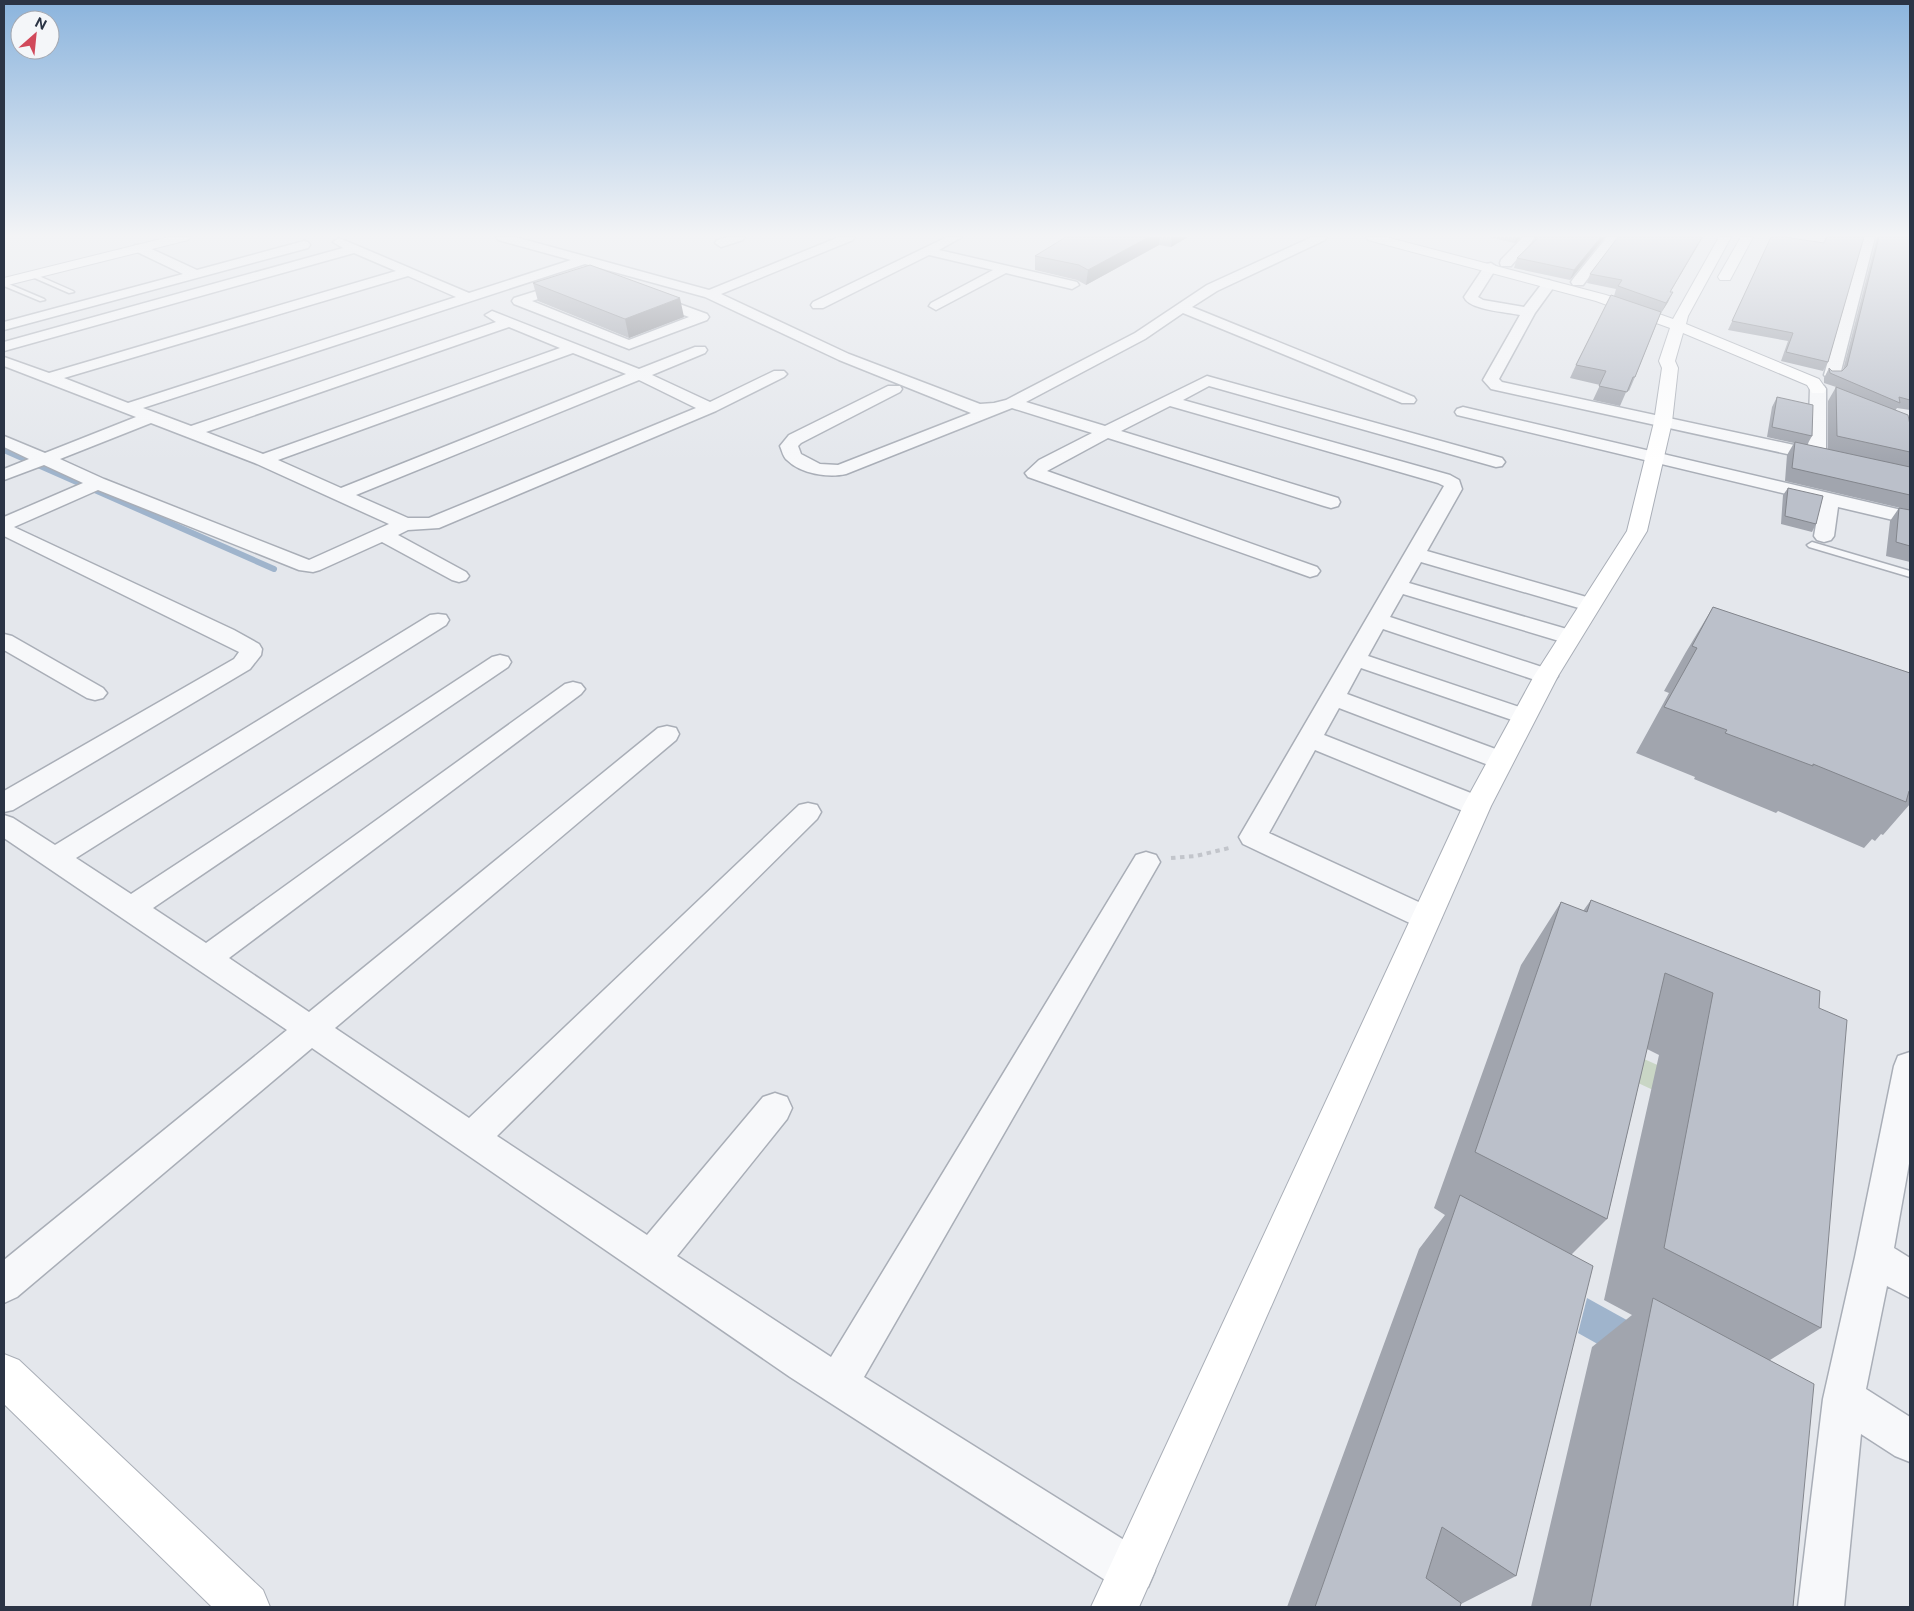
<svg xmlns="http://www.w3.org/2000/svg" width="1914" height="1611" font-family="'Public Sans',sans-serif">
	<rect width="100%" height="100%" fill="#e4e7ec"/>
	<path fill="#c9d6c5" d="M1599 1039 1671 1071 1666 1096 1593 1062Z"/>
	<path fill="#9fb4cc" d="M1587 1298 1717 1370 1712 1408 1578 1333Z"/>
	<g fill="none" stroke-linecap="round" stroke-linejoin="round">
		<path stroke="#9fb4cc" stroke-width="6" d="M4 450 274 569"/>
		<defs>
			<path id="lane" d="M32 273 73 291 74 292 69 293 30 276Z
				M4 282 44 299 45 300 40 301 4 286Z
				M1812 542 1910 571V577L1809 547 1807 545Z"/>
			<path id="street" d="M496 237H515L709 290 839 237H855L853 240 721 294 849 354 980 404 994 403 1006 400 1135 333 1207 285 1312 237H1327L1325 240 1217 291 1192 307 1414 397 1416 400 1414 403H1402L1183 313 1145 339 1026 402 1105 426 1207 376 1502 458 1505 462 1502 466 1496 467 1209 386 1183 400 1450 475 1459 480 1462 489 1427 551 1597 600 1600 605 1597 610 1589 611 1421 562 1409 583 1577 632 1580 637 1577 642 1569 644 1403 594 1390 617 1554 671 1558 676 1554 681 1546 683 1538 681 1383 629 1368 656 1531 711 1535 716 1531 721 1523 724 1515 721 1361 668 1347 694 1509 754 1513 760 1509 766 1500 768 1491 766 1339 708 1324 735 1486 799 1490 806 1486 813 1477 815 1468 813 1315 750 1269 833 1436 910 1441 918 1436 926 1426 929 1416 926 1243 844 1239 837 1444 486 1438 483 1170 406 1121 431 1338 498 1340 502 1338 506 1331 508 1324 506 1108 438 1047 471 1317 567 1320 571 1317 575 1310 577 1028 477 1025 473 1039 460 1092 433 1012 408 846 474C828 478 801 474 787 460 783 457 782 450 780 446L789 435 888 386H900L902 389 900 392 801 443 798 446 801 454 820 464 838 465 971 413 839 360 705 297 585 264 143 408 191 426 496 322 485 315 492 311 639 369 695 347H705L707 350 705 353 652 375 710 402 774 371H784L787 374 784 377 716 411 439 528 408 530 398 535 466 572 469 576 466 580 459 582 452 580 382 542 320 570 313 572 299 570 98 490 14 527 234 630 259 644 262 649 261 655 250 669 13 810 4 812V791L234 659 239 652 4 536V517L83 483 44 465 4 480V469L29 459 4 447V436L45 453 136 417 4 366V357L49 373 396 271 354 253 4 351V342L343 248 333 242 339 238 469 293 571 260 498 240ZM408 276 456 297 128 403 64 378ZM509 327 560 348 263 454 206 432ZM573 353 626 374 341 488 278 460ZM639 380 696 408 429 518H408L356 495ZM151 423 257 464 389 524 309 560 104 479 60 459Z
				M728 237H745L743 240 721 247 715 243 717 240Z
				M947 237H962L939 250 1077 282 1079 285 1072 289 1006 273 936 310 929 306 931 303 993 270 929 255 823 308H813L811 305 813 302Z
				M1523 237H1536L1511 266H1501L1500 263 1501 260Z
				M1607 237H1619L1583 285H1573L1571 282 1573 279Z
				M1863 237H1875L1840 375 1837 378H1827L1824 375Z
				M304 241 308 242 310 245 308 248 4 330V322L183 274 135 251 133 248 135 245H143L197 270Z
				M1491 263 1497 267 1478 297 1483 300 1524 307 1544 281 1549 280 1556 284 1535 313 1499 379 1502 382 1808 448 1810 389 1812 386H1824L1826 389V452L1830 453 1833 457 1830 461 1824 462 1491 389 1483 380 1520 315C1506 312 1469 310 1464 297L1486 264Z
				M594 273 707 314 709 317 707 320 629 349 514 304 512 301 514 298ZM594 281 689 317 629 340 532 301Z
				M1463 407 1910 512V524L1838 507 1834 536 1831 540 1824 542 1817 540 1814 536 1820 502 1457 415 1455 412 1457 409Z
				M438 614 446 615 449 620 446 625 76 858 131 894 492 657 500 655 508 657 511 662 508 667 153 908 206 943 565 684 573 682 581 684 585 689 581 694 229 958 309 1012 658 728 667 726 676 728 679 734 676 740 335 1028 469 1118 799 805 808 803 817 805 821 812 817 819 497 1136 647 1235 763 1097 775 1093 787 1097 792 1108 787 1119 677 1256 831 1357 1136 855 1146 852 1156 855 1160 862 1156 869 864 1377 1148 1555 1155 1571 1148 1587 1132 1594 1116 1587 790 1377 312 1048 17 1297 4 1303V1260L287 1030 4 838V815L13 818 55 845 430 615Z
				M4 634 12 636 103 688 107 693 103 698 95 700 87 698 4 650Z
				M1910 1052V1158L1894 1248 1910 1258V1298L1887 1286 1866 1389 1910 1417V1462L1895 1456 1861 1434 1844 1607H1798L1823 1399 1855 1257 1894 1066 1898 1056Z"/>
			<path id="secondary" d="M169 237H190L188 240 4 286V278Z
				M1366 237H1386L1606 295 1673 319 1719 237H1731L1688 316 1686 324 1819 379 1826 389 1824 393H1812L1807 385 1683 333 1675 361 1678 368 1672 422 1647 531 1558 676 1491 806 1139 1607H1091L1463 806 1534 676 1627 531 1654 422 1662 368 1659 361 1670 328 1596 301 1368 240Z
				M1741 237H1753L1730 280H1720L1718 277Z
				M4 1354 19 1360 263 1590 270 1607H212L4 1404Z"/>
		</defs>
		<use href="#lane" stroke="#a9aeb7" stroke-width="3"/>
		<use href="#street" stroke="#a9aeb7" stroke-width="3"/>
		<use href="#secondary" stroke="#a9aeb7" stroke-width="2"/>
		<path stroke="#c2c5cb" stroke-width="4" stroke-dasharray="4.5 4.5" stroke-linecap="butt" d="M1171 858 1196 856 1229 848"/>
		<use href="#lane" fill="#f7f8fa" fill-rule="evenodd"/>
		<use href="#street" fill="#f7f8fa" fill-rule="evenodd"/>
		<use href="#secondary" fill="#fff" fill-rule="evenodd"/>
	</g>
	<path fill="#a1a5ae" d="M1066 237H1188L1171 247 1159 245 1086 285 1077 280 1035 270V256Z
		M1488 237H1521L1515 243Z
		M1534 237H1605L1570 280 1514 268 1517 258 1531 245Z
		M1618 237 1671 292 1668 302 1661 313 1635 377 1629 391 1627 390 1620 406 1593 400 1600 385 1570 378 1576 365 1614 296 1616 289 1587 283 1590 274Z
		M1771 237 1823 243 1826 237H1864L1828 362 1823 371 1781 361 1788 341 1728 330Z
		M1876 237H1910V410L1897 408 1895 411 1910 425V464L1909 466 1910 467V562L1886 556 1890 521 1899 508 1909 510 1785 481 1787 455 1794 443 1767 437 1772 407 1777 397 1812 436 1807 445 1828 449V401L1836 387 1824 383V378L1829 368 1832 371H1842L1843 370 1877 237Z
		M533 283 684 317 629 338 538 301Z
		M1788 488 1816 524 1812 532 1781 524 1783 495Z
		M1713 607 1910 673V804L1883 835 1881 834 1875 841 1872 839 1864 848 1778 811 1776 813 1694 779 1695 777 1636 753 1669 693 1664 691 1686 652Z
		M1591 900 1819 1008 1821 1328 1770 1360 1793 1607H1531L1592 1347 1632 1315 1604 1300 1659 1055 1647 1049 1607 1219 1572 1254 1516 1576 1461 1604 1460 1607H1287L1419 1249 1445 1215 1434 1208 1521 965 1561 902 1583 911Z"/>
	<path fill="#83868d" d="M1149 237H1160L1159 245 1086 285 1088 270Z
		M1172 237H1188L1171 247Z
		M1517 237H1521L1515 243Z
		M1601 237H1605L1570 280 1574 270Z
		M1702 237H1703L1665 301 1670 292Z
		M1673 292 1668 302 1661 313 1666 303Z
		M680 298 684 317 629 338 625 319Z"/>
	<path fill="#bbc0ca" stroke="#83868d" d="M1066 237H1149L1088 270 1079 265 1035 256Z
		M1534 237H1601L1574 270 1517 258 1538 238Z
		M1618 237H1702L1670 292H1673L1666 303 1618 286 1622 280 1590 274Z
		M1771 237H1785L1824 243 1827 237H1864L1828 362 1786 352 1793 333 1732 321Z
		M1879 237H1910V400L1899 397 1900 403 1830 373 1829 368 1832 371H1842L1847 366Z
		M590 265 680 298 625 319 533 283Z
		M1611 295 1661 312 1635 377H1633L1627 392 1599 386 1606 371 1576 365Z
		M1836 387 1908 415 1910 425V452L1837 436Z
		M1777 397 1813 405 1812 436 1772 427Z
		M1795 442 1910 467V495L1792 468Z
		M1788 488 1823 496 1816 524 1785 516Z
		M1899 508 1910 510V546L1896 542Z
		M1713 607 1910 673V792L1909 791 1906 802 1813 764V766L1725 733 1727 730 1664 707 1697 648 1692 646Z
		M1591 900 1820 991 1819 1008 1847 1020 1821 1328 1664 1248 1713 993 1665 973 1607 1219 1475 1152 1561 902 1587 912Z
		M1460 1195 1593 1266 1516 1576 1442 1527 1426 1578 1461 1603 1460 1607H1315Z
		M1653 1298 1814 1384 1793 1607H1590Z"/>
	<linearGradient id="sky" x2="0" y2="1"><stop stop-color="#8bb4dd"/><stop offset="0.51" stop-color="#f3f4f6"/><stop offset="1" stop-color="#f3f4f6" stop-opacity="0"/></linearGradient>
	<rect width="1914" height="462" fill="url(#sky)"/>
	<rect width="1914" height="1611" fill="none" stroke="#2b3445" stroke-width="10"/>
	<g transform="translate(35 35) rotate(27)"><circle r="24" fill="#f4f6f9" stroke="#a4a8b1"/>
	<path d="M0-4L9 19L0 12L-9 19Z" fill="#d1495b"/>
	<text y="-8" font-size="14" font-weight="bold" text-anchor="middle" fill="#2b3445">N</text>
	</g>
</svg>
